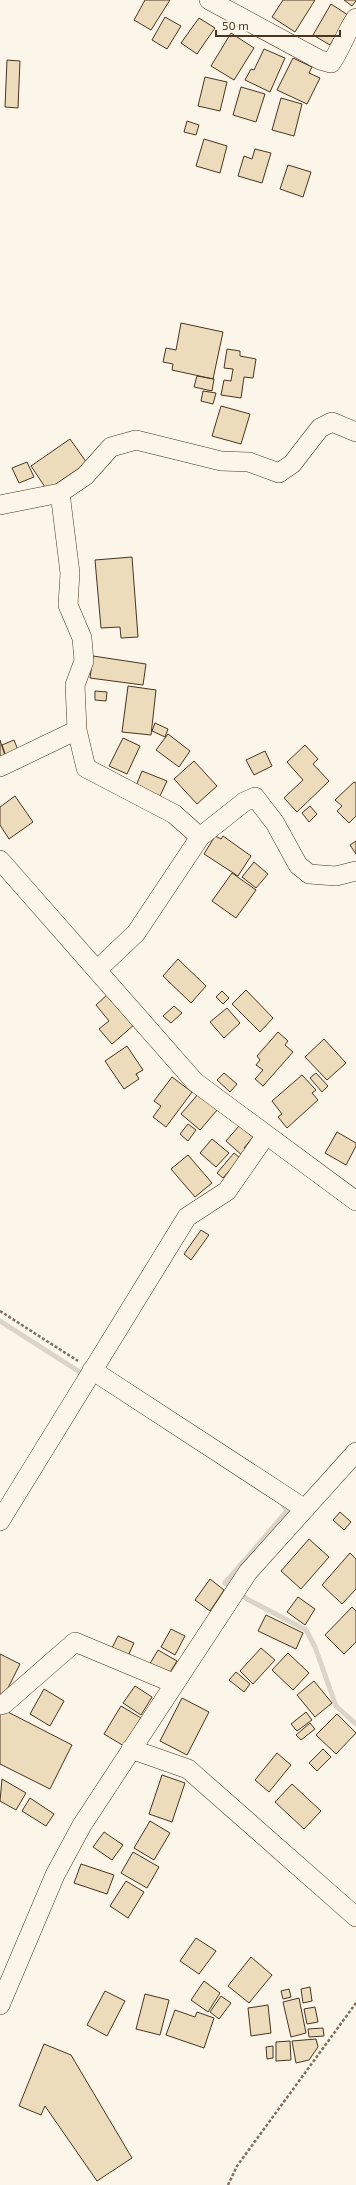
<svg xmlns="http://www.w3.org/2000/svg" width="356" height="2185" font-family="'Exo 2',sans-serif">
	<rect width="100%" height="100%" fill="#fbf6e9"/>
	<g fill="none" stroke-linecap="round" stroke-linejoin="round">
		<path stroke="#dcd4c6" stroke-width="5" d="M0 1321 86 1376
			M282 1503 287 1511 225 1583 247 1599 306 1630 315 1647 336 1706 356 1724"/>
	</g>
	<path fill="#ecdcbc" stroke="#4a3520" d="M145 0H170L151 30 134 20Z
		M283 0H315L295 32 272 17Z
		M344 0H356V1L352 6Z
		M331 4 348 15 330 45 313 35Z
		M165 17 181 26 167 49 152 40Z
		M199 18 215 28 197 54 181 43Z
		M231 33 254 48 234 80 211 66Z
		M264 49 285 58 270 92 245 80 251 69 254 70Z
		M293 58 312 67 309 73 320 78 307 104 277 90Z
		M7 60 20 61 18 108 5 107Z
		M205 77 227 82 220 111 198 106Z
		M241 87 265 94 256 122 233 115Z
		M281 98 302 104 294 136 272 130Z
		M187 121 199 125 196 135 184 132Z
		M204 139 227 146 220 173 196 166Z
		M255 149 271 153 262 183 238 176 244 156 252 159Z
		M288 165 311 172 303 197 280 189Z
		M181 323 223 332 213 379 172 370 173 364 163 362 166 348 176 350Z
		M227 349 240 351V356L256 359 253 378 244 377 241 398 221 395 224 380 231 381 233 369 224 368Z
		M197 376 214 379 212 391 194 387Z
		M203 391 216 393 213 404 201 401Z
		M221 406 250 414 241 444 212 436Z
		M70 439 87 463 47 490 31 466Z
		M27 462 34 477 19 483 12 468Z
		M132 557 138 637 121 638 120 627 101 628 95 560Z
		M93 656 146 664 143 685 90 678Z
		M128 686 156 690 151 735 122 732Z
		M95 691 107 692 106 701 95 700Z
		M155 723 168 729 165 737 152 731Z
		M168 734 190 751 179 767 156 750Z
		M123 738 140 746 127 774 109 766Z
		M0 740 6 759 0 761Z
		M14 740 20 755 7 759 2 745Z
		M305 745 318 759 313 764 329 781 297 812 284 798 303 780 287 762Z
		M265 751 272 766 254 775 246 760Z
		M194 761 217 786 197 804 174 779Z
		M142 771 167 781 160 796 136 786Z
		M354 782 356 783V816L349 823 337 811 342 806 335 800Z
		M15 796 33 822 9 839 0 825V807Z
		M310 806 317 814 309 822 302 813Z
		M215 836 221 839 223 836 251 856 238 876 204 854Z
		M356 841V854L350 845Z
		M254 862 268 874 256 888 242 877Z
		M232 873 256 890 236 918 212 901Z
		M178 959 206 986 191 1003 163 976Z
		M246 990 273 1018 260 1032 232 1004Z
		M222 991 229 998 223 1004 216 997Z
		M109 993 135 1024 112 1044 99 1029 109 1021 96 1005Z
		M174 1006 182 1013 171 1023 163 1016Z
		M227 1008 240 1023 224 1038 210 1022Z
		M278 1032 288 1041 285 1045 293 1052 263 1086 255 1079 263 1070 256 1065 260 1060 257 1056Z
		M324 1039 346 1063 327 1080 305 1057Z
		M127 1046 143 1070 136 1074 139 1079 124 1089 105 1061Z
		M224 1073 237 1084 230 1092 217 1080Z
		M316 1073 328 1086 322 1092 310 1078Z
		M302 1075 316 1090 312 1093 318 1100 287 1128 278 1117 282 1114 272 1101Z
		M172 1077 192 1092 166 1127 153 1117 161 1106 154 1101Z
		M199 1093 218 1109 200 1130 181 1114Z
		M188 1124 196 1130 188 1141 180 1134Z
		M239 1126 253 1137 244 1148 248 1151 244 1157 226 1141Z
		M337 1132 356 1143V1146L346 1165 325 1153Z
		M212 1139 229 1153 216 1167 200 1153Z
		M234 1153 240 1158 223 1178 217 1173Z
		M188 1155 212 1183 195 1197 171 1169Z
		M201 1230 209 1235 191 1260 184 1254Z
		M340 1512 351 1522 344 1530 333 1520Z
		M309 1539 329 1557 301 1589 281 1571Z
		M350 1553 356 1559V1589L342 1604 322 1585Z
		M210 1579 224 1590 210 1611 195 1600Z
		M298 1597 315 1609 305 1625 287 1612Z
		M352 1607 356 1611V1642L344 1654 325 1635Z
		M266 1615 303 1633 296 1649 258 1631Z
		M171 1629 185 1636 175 1655 161 1647Z
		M118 1636 134 1643 127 1658 111 1650Z
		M261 1648 275 1660 253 1684 240 1671Z
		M158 1650 177 1661 167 1677 148 1667Z
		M288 1653 309 1673 293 1690 272 1670Z
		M0 1654 20 1664 2 1700 0 1699Z
		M236 1672 250 1684 244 1692 229 1680Z
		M314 1681 332 1703 315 1717 297 1695Z
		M135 1686 152 1697 141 1715 123 1703Z
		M44 1689 64 1701 50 1726 30 1714Z
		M182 1698 209 1712 187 1755 160 1741Z
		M121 1706 141 1718 124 1746 104 1734Z
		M2 1709 72 1745 50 1789 0 1764V1713Z
		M306 1712 312 1720 297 1731 291 1724Z
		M337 1714 356 1733 336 1754 316 1735Z
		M310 1723 315 1729 301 1740 296 1735Z
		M323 1749 331 1757 317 1771 309 1763Z
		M277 1753 291 1765 269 1792 255 1780Z
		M162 1775 185 1783 172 1822 149 1814Z
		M2 1779 26 1793 16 1810 0 1801Z
		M292 1784 321 1811 304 1829 275 1802Z
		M30 1798 54 1814 46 1826 22 1811Z
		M150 1821 170 1833 154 1860 134 1848Z
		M104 1832 123 1845 112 1860 93 1847Z
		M133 1852 159 1867 147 1888 121 1873Z
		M81 1864 114 1875 107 1894 74 1883Z
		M126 1881 144 1892 128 1918 110 1906Z
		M196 1938 216 1951 199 1974 180 1961Z
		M251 1957 272 1975 249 2003 228 1986Z
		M204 1981 220 1993 208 2012 191 2000Z
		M310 1987 312 2001 303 2003 301 1989Z
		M289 1989 291 1997 283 1999 281 1991Z
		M105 1991 125 2001 107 2036 87 2025Z
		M145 1994 169 2000 160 2035 136 2029Z
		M221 1996 231 2003 219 2019 210 2012Z
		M299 1998 306 2033 291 2037 283 2002Z
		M268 2005 271 2033 251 2036 248 2008Z
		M315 2007 318 2022 307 2024 304 2009Z
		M175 2010 195 2017 197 2012 214 2018 204 2048 166 2035Z
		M323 2028 324 2036 309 2037 308 2029Z
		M316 2039 318 2047 309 2060 296 2063 292 2041Z
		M290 2041 291 2060 276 2061V2042Z
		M44 2044 71 2055 132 2158 97 2181 45 2106 41 2115 19 2106Z
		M273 2046V2058L267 2059 266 2047Z"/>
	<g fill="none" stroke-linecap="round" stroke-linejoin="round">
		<defs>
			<path id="minor" d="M209 0 320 60 331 63C341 49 346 32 356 18
				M60 493 70 573 68 605 82 638 84 661 75 685 77 730 86 768 174 814 200 837
				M0 505 60 493 85 476 111 447 136 440 221 461 249 462 279 473 292 464 320 428 332 422 356 432
				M0 767 77 730
				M0 860 195 1082 356 1201
				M97 970 136 933 200 837 244 802 255 797 275 823 298 865 309 874 336 876 356 871
				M92 1370 305 1509
				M0 1521 187 1217 227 1191 266 1135
				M0 1705 4 1704 75 1642 173 1683
				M131 1749 188 1769 356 1917
				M0 2005 55 1875 82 1825 248 1572 356 1452"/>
		</defs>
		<use href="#minor" stroke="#4a3520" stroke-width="20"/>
		<path stroke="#7f6f5c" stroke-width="2.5" stroke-dasharray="3 2" stroke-linecap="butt" d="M0 1311 78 1361
			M228 2185 237 2166 356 2003"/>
		<use href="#minor" stroke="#fbf6e9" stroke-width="19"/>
	</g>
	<path d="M216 30v6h124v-6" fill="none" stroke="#4a3520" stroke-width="2"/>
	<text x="222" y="30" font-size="12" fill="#4a3520" stroke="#fbf6e9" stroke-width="3" paint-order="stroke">50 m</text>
</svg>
